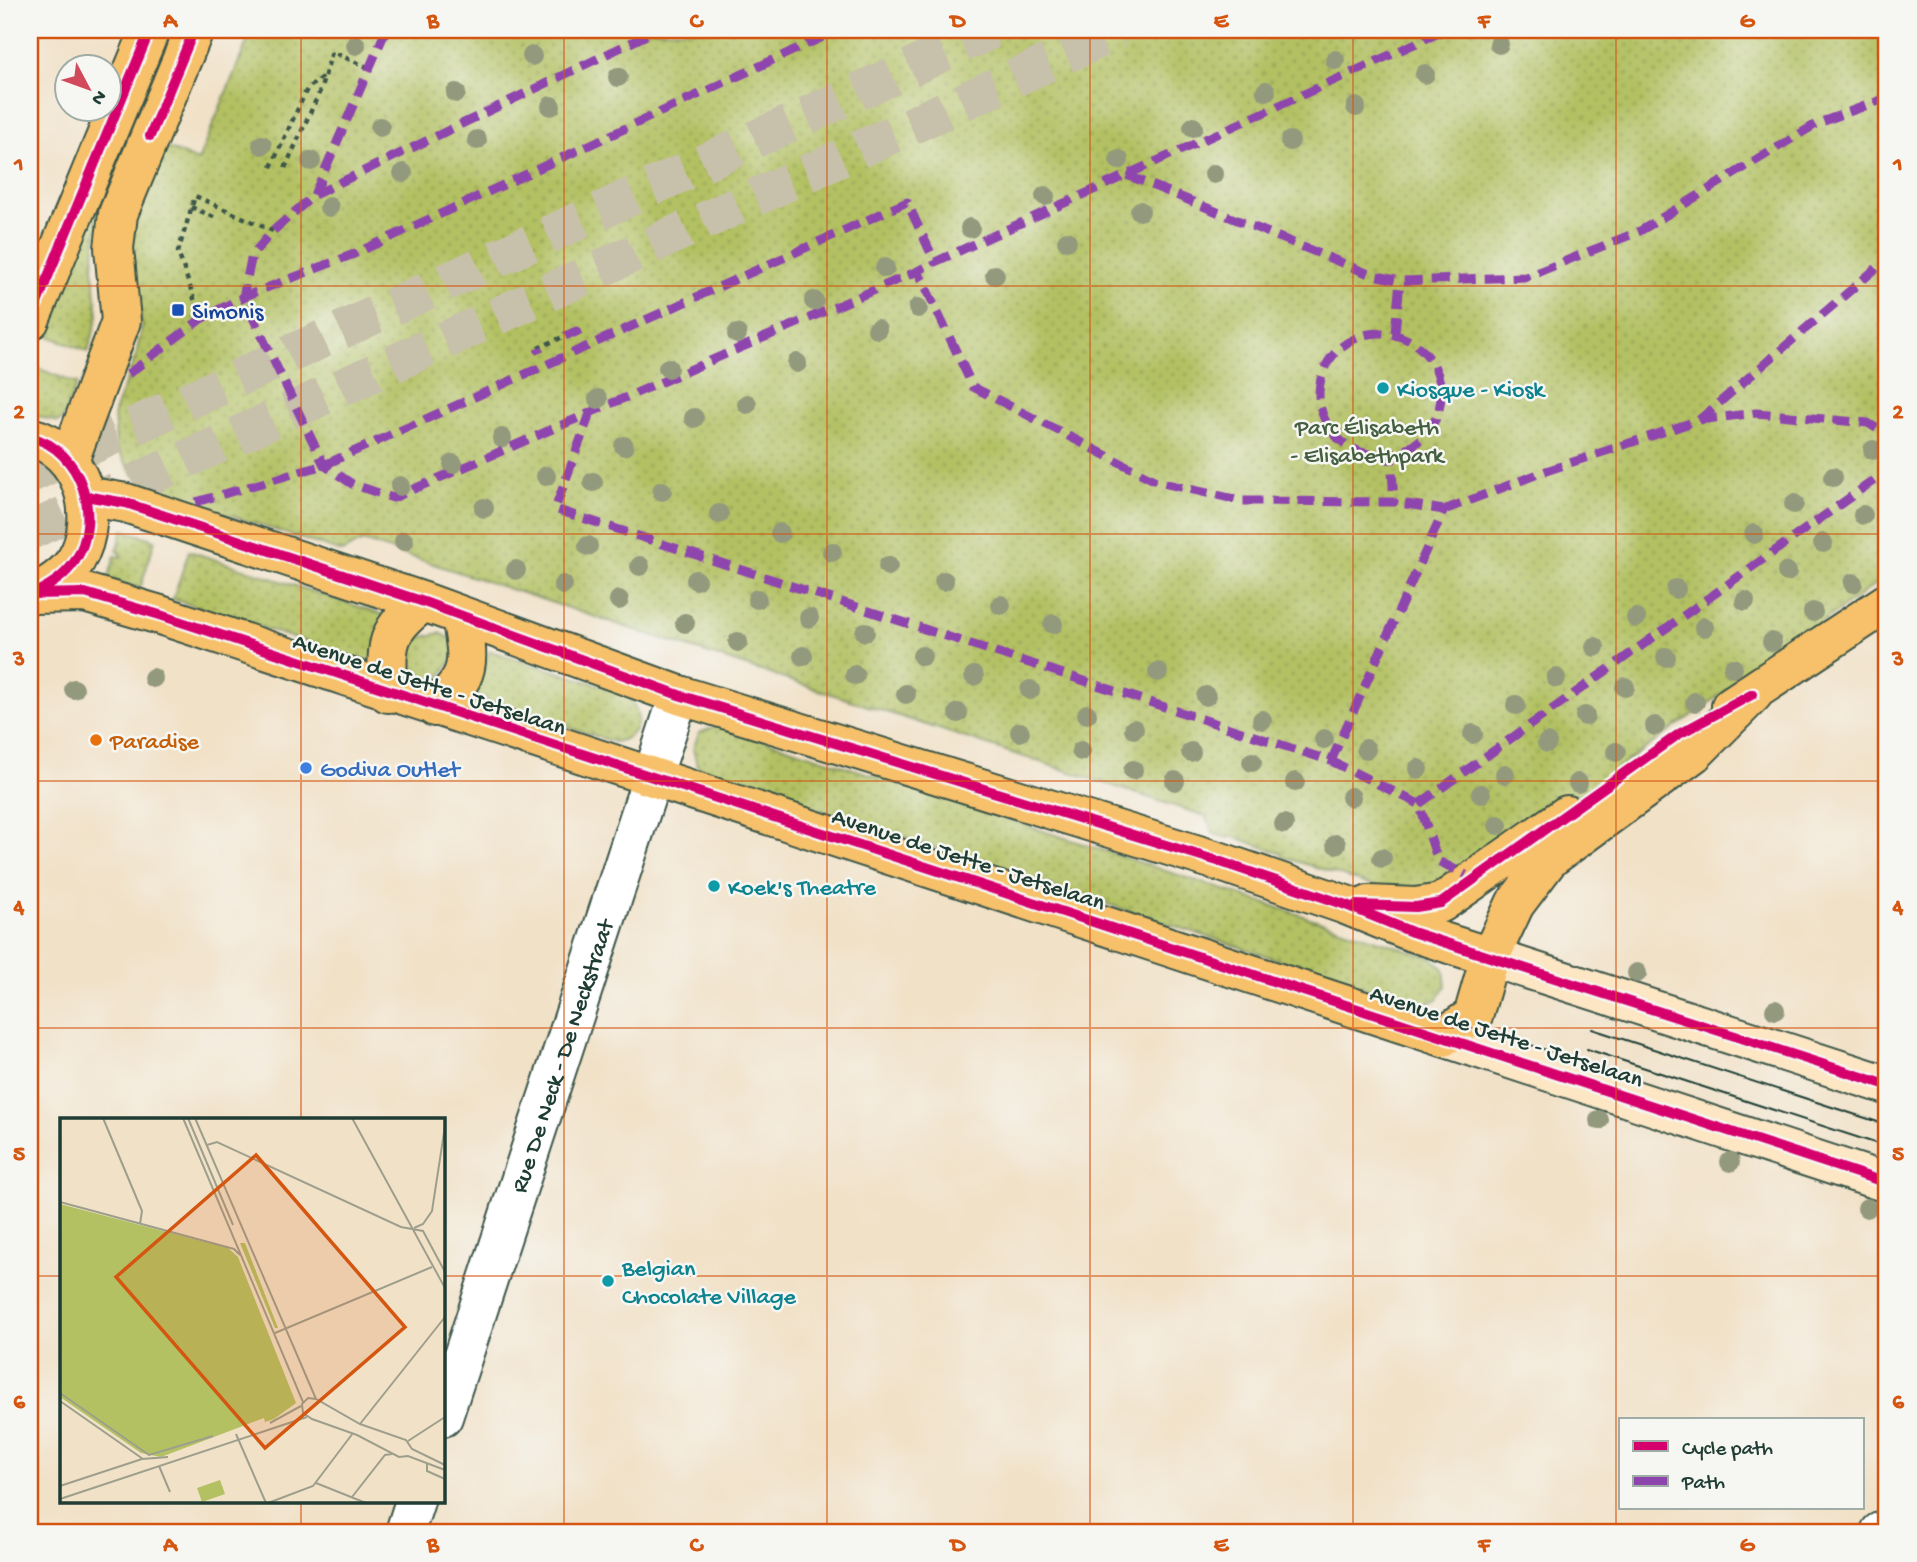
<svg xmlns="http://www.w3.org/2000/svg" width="1917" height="1562" font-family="'Gochi Hand',sans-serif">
	<defs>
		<pattern id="green-dots" width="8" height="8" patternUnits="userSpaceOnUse" patternTransform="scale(1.75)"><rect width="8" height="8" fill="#b3c163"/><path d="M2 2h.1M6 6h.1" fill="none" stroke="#919e52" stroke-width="1.8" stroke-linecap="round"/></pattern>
	</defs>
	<rect width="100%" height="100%" fill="#f6f6f2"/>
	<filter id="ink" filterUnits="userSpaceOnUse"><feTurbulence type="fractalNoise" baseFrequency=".0143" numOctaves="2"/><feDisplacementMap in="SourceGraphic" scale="14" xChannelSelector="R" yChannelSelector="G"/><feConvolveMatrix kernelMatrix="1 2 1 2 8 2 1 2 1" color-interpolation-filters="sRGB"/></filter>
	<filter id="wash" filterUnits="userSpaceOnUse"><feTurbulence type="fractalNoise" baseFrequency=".00686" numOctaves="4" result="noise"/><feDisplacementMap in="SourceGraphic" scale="28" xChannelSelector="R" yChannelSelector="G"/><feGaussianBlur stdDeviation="1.57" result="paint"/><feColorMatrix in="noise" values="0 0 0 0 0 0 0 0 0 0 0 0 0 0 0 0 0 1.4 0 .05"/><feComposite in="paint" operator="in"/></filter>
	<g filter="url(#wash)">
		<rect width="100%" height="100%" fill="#f1e1c7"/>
		<path fill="url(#green-dots)" stroke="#697f4c" stroke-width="2" d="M169 30H174L99 209 93 267 98 316 88 352 43 334Z
			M252 30H1887V576L1475 870 1440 887 1387 890 1283 857 1281 853 1232 836 1229 838 1214 834 1205 816 363 541 342 552 159 492 135 477 116 448 114 412 136 356 142 327 132 248 134 228 167 148 198 161Z
			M30 365 77 384 62 420 57 422 30 414Z
			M123 530 155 540 140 589 108 579 115 556 120 557 121 553 117 551Z
			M189 551 390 617 377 665 173 599Z
			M440 633 448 637 458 650 437 682 425 680 414 673 410 652 419 638Z
			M490 651 618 691C644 704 646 737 614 742L480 699 474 693Z
			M719 725 1432 958 1444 969 1446 986 1437 1000 1417 1005 715 776 697 765 693 749 699 733Z"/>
	</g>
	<g filter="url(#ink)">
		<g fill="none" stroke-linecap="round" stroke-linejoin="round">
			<path stroke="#c7c0aa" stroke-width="38" stroke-dasharray="38 19" stroke-linecap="butt" d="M30 474 992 30
				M30 531 1119 30"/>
			<defs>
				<g id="street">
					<path id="s1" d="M443 1417 679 695"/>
					<path d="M405 1532 415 1501"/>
					<path d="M1880 1532 1887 1529"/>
				</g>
				<path id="secondary" d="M1490 957 1887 1085
					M1443 1037 1887 1183"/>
				<path id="primary" d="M30 320 150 30
					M30 437C82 449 102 516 76 560 65 577 48 587 30 595
					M69 461 121 321 114 248 118 214 194 30
					M85 496 126 503 424 602 679 695 1221 862 1346 905 1412 932 1490 957
					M33 594 85 593 160 615 1443 1037 1473 1016 1490 957 1515 904 1549 859 1694 753 1753 694
					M388 693C387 646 383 631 424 602
					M1731 706 1887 603
					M435 707C473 676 469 661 461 616
					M1369 905 1416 907 1441 903 1567 815"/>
			</defs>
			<use href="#street" stroke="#3e564a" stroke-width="42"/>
			<use href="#secondary" stroke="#3e564a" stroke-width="42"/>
			<use href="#primary" stroke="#3e564a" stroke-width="42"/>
			<path stroke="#3e564a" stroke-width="4.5" stroke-dasharray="5 5" stroke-linecap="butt" d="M271 167 307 89 322 77
				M285 168 320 91 332 52 370 68
				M191 207 216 218
				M201 319 178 252 195 196 273 231
				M538 348 565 336"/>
			<use href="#street" stroke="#fff" stroke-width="38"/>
			<use href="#secondary" stroke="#fce6c4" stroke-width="38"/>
			<use href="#primary" stroke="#f7c06b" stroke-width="38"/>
			<path stroke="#1f3d34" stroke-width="2" d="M1592 1029 1887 1125
				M1587 1049 1887 1147"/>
			<path stroke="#8e44ad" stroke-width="9" stroke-dasharray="18 9" stroke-linecap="butt" d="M386 30 314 195 273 231 252 255 243 297 324 465 352 484 393 498 918 271
				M1127 175 1369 274 1400 281 1526 277 1640 231 1816 124 1887 98
				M314 195 657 30
				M925 267 918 271 973 387 1158 482 1243 501 1394 502 1391 455
				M1319 394a61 61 0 1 1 122 0a61 61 0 1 1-122 0Z
				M1395 333 1400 281
				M565 336 576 331 583 348
				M538 348 540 353
				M128 374 201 319 243 297 354 254 829 34 826 30
				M591 411 555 509 1331 761 1419 804 1438 861 1466 875
				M1699 420 1756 413 1868 423 1887 435
				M196 502 324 465 907 202 935 262 1445 30
				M1444 510 1546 471 1699 420 1887 259
				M1331 761 1444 510 1394 502
				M1419 804 1887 471"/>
			<defs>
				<path id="cycleway" d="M150 136 194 30
					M30 320 150 30
					M30 437C82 449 103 518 75 561 65 576 52 584 37 592
					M85 496 126 503 424 602 679 695 1221 862 1346 905 1412 932 1887 1085
					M33 594 85 593 160 615 1887 1183
					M1356 905 1416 907 1441 903 1679 734 1753 694"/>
			</defs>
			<use href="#cycleway" stroke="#f6f6f2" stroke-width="15"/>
			<use href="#cycleway" stroke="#d6006c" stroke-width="10"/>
		</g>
		<g fill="#92997d">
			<circle cx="1499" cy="44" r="10"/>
			<circle cx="356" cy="45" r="10"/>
			<circle cx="532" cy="56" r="10"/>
			<circle cx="1335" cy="60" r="10"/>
			<circle cx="1425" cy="74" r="10"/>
			<circle cx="618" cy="77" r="10"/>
			<circle cx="1266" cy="91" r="10"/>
			<circle cx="456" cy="93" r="10"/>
			<circle cx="551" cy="106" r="10"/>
			<circle cx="1356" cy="107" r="10"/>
			<circle cx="380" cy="127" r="10"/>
			<circle cx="1193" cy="127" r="10"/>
			<circle cx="477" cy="140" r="10"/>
			<circle cx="1290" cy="141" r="10"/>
			<circle cx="262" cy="145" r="10"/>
			<circle cx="1119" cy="160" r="10"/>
			<circle cx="311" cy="161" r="10"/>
			<circle cx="403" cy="173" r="10"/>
			<circle cx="1214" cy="174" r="10"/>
			<circle cx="1045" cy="196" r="10"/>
			<circle cx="329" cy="207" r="10"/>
			<circle cx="1140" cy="211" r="10"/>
			<circle cx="970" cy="228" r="10"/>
			<circle cx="1067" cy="241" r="10"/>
			<circle cx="885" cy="268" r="10"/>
			<circle cx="995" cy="275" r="10"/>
			<circle cx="814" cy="301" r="10"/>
			<circle cx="918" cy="308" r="10"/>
			<circle cx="877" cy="329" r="10"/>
			<circle cx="737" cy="334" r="10"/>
			<circle cx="797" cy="363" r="10"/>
			<circle cx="668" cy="368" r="10"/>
			<circle cx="598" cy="399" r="10"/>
			<circle cx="747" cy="404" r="10"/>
			<circle cx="694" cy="418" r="10"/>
			<circle cx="502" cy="438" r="10"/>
			<circle cx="624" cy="446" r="10"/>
			<circle cx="1873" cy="450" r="10"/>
			<circle cx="453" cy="464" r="10"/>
			<circle cx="546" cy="476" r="10"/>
			<circle cx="1833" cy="477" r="10"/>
			<circle cx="593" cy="482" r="10"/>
			<circle cx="400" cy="486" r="10"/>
			<circle cx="662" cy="491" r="10"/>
			<circle cx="1794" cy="504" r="10"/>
			<circle cx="484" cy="508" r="10"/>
			<circle cx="719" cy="514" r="10"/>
			<circle cx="1863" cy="515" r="10"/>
			<circle cx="780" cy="533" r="10"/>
			<circle cx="1754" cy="534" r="10"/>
			<circle cx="404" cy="541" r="10"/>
			<circle cx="1823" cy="543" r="10"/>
			<circle cx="588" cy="546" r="10"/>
			<circle cx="832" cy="552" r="10"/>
			<circle cx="640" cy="566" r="10"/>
			<circle cx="888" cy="566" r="10"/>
			<circle cx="516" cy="570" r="10"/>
			<circle cx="1787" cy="572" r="10"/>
			<circle cx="696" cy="580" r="10"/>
			<circle cx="944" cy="581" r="10"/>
			<circle cx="1853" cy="583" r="10"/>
			<circle cx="563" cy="585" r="10"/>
			<circle cx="1676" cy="589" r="10"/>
			<circle cx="757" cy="599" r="10"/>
			<circle cx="619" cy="600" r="10"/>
			<circle cx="1745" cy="601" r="10"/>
			<circle cx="1001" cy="605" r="10"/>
			<circle cx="1813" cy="612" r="10"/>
			<circle cx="809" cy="618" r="10"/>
			<circle cx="1636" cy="618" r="10"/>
			<circle cx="685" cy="623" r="10"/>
			<circle cx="1053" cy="624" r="10"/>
			<circle cx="1704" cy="627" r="10"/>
			<circle cx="865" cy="632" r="10"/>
			<circle cx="738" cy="642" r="10"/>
			<circle cx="1772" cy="642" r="10"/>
			<circle cx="1595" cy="647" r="10"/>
			<circle cx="803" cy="656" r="10"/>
			<circle cx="922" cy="656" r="10"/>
			<circle cx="1666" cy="657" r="10"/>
			<circle cx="1733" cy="668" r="10"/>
			<circle cx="1158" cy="672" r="10"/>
			<circle cx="855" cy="675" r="10"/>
			<circle cx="974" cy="676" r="10"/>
			<circle cx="153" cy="678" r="10"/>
			<circle cx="1556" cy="678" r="10"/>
			<circle cx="1625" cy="687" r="10"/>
			<circle cx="74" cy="689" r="10"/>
			<circle cx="1030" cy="690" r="10"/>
			<circle cx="906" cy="694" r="10"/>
			<circle cx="1206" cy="696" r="10"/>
			<circle cx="1695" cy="702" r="10"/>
			<circle cx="1516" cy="705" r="10"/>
			<circle cx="958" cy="713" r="10"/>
			<circle cx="1087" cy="714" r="10"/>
			<circle cx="1585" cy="716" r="10"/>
			<circle cx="1262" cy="720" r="10"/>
			<circle cx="1655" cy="726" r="10"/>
			<circle cx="1134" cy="729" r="10"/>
			<circle cx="1020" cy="732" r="10"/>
			<circle cx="1473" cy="734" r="10"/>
			<circle cx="1324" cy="739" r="10"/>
			<circle cx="1547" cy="743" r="10"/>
			<circle cx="1366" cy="749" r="10"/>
			<circle cx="1081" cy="751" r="10"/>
			<circle cx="1191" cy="752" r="10"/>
			<circle cx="1616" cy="752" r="10"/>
			<circle cx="1252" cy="762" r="10"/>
			<circle cx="1418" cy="769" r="10"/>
			<circle cx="1133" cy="770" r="10"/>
			<circle cx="1505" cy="774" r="10"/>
			<circle cx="1175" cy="781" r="10"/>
			<circle cx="1295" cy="782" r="10"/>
			<circle cx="1578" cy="783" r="10"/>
			<circle cx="1481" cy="794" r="10"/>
			<circle cx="1351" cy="797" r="10"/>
			<circle cx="1284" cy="824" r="10"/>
			<circle cx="1498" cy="825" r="10"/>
			<circle cx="1336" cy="844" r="10"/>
			<circle cx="1382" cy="858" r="10"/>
			<circle cx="1637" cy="973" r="10"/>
			<circle cx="1775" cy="1010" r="10"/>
			<circle cx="1599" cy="1120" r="10"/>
			<circle cx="1730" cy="1162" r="10"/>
			<circle cx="1867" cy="1208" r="10"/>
		</g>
	</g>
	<path fill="none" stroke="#d45610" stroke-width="2" stroke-opacity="0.55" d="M301 30V1119M564 30V1532M827 30V1532M1090 30V1532M1353 30V1532M1616 30V1532M30 286H1887M30 534H1887M30 781H1887M30 1028H1887M30 1276H61M443 1276H1887M301 1501V1532"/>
	<rect fill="#1a4fb4" stroke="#f6f6f2" stroke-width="2.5" x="171" y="303" width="14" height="14" rx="3.5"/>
	<g fill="#0f9aa8" stroke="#f6f6f2" stroke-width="2.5">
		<circle cx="1383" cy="388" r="7"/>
		<circle cx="714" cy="886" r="7"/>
		<circle cx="608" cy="1281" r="7"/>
	</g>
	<circle fill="#e8710a" stroke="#f6f6f2" stroke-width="2.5" cx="96" cy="740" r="7"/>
	<circle fill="#3f7fe0" stroke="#f6f6f2" stroke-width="2.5" cx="306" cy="768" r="7"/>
	<g text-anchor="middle" stroke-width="5" stroke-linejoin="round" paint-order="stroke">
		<g font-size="24" fill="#164399" stroke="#f6f6f2" text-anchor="start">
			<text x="192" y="318">Simonis</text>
		</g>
		<g font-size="24" fill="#0d838f" stroke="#f6f6f2" text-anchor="start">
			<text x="1397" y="396">Kiosque - Kiosk</text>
			<text x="728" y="894">Koek's Theatre</text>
			<text x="622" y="1275">Belgian<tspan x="622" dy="28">Chocolate Village</tspan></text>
		</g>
		<g font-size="24" fill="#445e40" stroke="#f6f6f2">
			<text x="1367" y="434">Parc Élisabeth<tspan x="1367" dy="28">- Elisabethpark</tspan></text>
		</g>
		<g font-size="24" fill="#1f3d34" stroke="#f6f6f2">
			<text transform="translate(430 683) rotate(18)" y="8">Avenue de Jette - Jetselaan</text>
			<text transform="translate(969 858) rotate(18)" y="8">Avenue de Jette - Jetselaan</text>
			<text transform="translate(1507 1035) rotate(18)" y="8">Avenue de Jette - Jetselaan</text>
			<text dy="8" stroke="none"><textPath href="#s1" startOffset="380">Rue De Neck - De Neckstraat</textPath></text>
		</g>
		<g font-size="24" fill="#c56008" stroke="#f6f6f2" text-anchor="start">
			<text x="110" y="748">Paradise</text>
		</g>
		<g font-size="24" fill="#366cbe" stroke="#f6f6f2" text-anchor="start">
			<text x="320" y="776">Godiva Outlet</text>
		</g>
	</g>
	<g transform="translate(60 1118)">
		<rect width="385" height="385" fill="#f1e1c7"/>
		<path d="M0 86 168 130 178 139 236 285 214 301 205 304 204 300 101 339 81 335 0 279ZM180 125H185L218 210H215Z" fill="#b3c163"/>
		<path d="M160 362 165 376 142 384 137 370Z" fill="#b3c163"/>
		<path fill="none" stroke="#9d9f8c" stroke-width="2" d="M43 0 82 93 80 106M123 0 243 284M128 0 173 107M135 0 256 281M292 0 385 170M147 27 157 24 341 109 363 113 385 154M0 84 174 131 180 137M354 110 363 106 372 93 385 8M215 215 372 149M0 275 89 337 153 318M0 283 83 341M210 305 241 288M300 306 385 199M176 316 206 385M348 323 385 299M367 345V353L385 361M385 347 352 331 346 322 300 306 256 281 248 280 242 286 243 295 252 301 297 317 339 339 348 338 385 352M99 348 110 374M256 365 306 385M0 368 82 341 108 339M292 379 325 337 332 336M0 381 247 299M208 385 253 368 293 315"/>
		<path fill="#d45610" fill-opacity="0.15" stroke="#d45610" stroke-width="3.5" d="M196 37 345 209 205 330 56 159Z"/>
		<rect width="385" height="385" fill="none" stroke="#1f3d34" stroke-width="3.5"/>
	</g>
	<rect width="1917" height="1562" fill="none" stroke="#f6f6f2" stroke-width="77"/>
	<rect x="1619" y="1418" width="245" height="91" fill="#f6f6f2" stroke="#a0aca6" stroke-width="2"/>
	<rect x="1633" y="1441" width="35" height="10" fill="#d6006c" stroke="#a0aca6" stroke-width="2"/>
	<text x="1682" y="1454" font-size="21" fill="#1f3d34">Cycle path</text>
	<rect x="1633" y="1476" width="35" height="10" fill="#8e44ad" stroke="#a0aca6" stroke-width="2"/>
	<text x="1682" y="1488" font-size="21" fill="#1f3d34">Path</text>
	<g transform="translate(88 88) rotate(131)"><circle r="33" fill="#f6f6f2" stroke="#a0aca6" stroke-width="2"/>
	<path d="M0-5L12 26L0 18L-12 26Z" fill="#d1495b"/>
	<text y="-10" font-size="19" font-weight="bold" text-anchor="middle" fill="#1f3d34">N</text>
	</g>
	<rect x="38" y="38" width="1840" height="1486" fill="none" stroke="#d45610" stroke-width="2.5"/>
	<g font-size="23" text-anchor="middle" font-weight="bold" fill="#d45610">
		<text x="170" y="27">A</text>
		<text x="433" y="27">B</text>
		<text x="696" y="27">C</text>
		<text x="958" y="27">D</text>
		<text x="1221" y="27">E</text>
		<text x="1484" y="27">F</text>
		<text x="1747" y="27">G</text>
		<text x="19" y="170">1</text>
		<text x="1898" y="170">1</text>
		<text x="19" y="418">2</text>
		<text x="1898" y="418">2</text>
		<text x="19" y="665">3</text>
		<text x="1898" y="665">3</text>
		<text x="19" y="913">4</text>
		<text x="1898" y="913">4</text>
		<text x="19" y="1160">5</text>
		<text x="1898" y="1160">5</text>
		<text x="19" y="1408">6</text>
		<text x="1898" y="1408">6</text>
		<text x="170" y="1551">A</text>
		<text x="433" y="1551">B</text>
		<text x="696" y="1551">C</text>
		<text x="958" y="1551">D</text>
		<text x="1221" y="1551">E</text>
		<text x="1484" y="1551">F</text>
		<text x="1747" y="1551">G</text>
	</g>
</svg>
